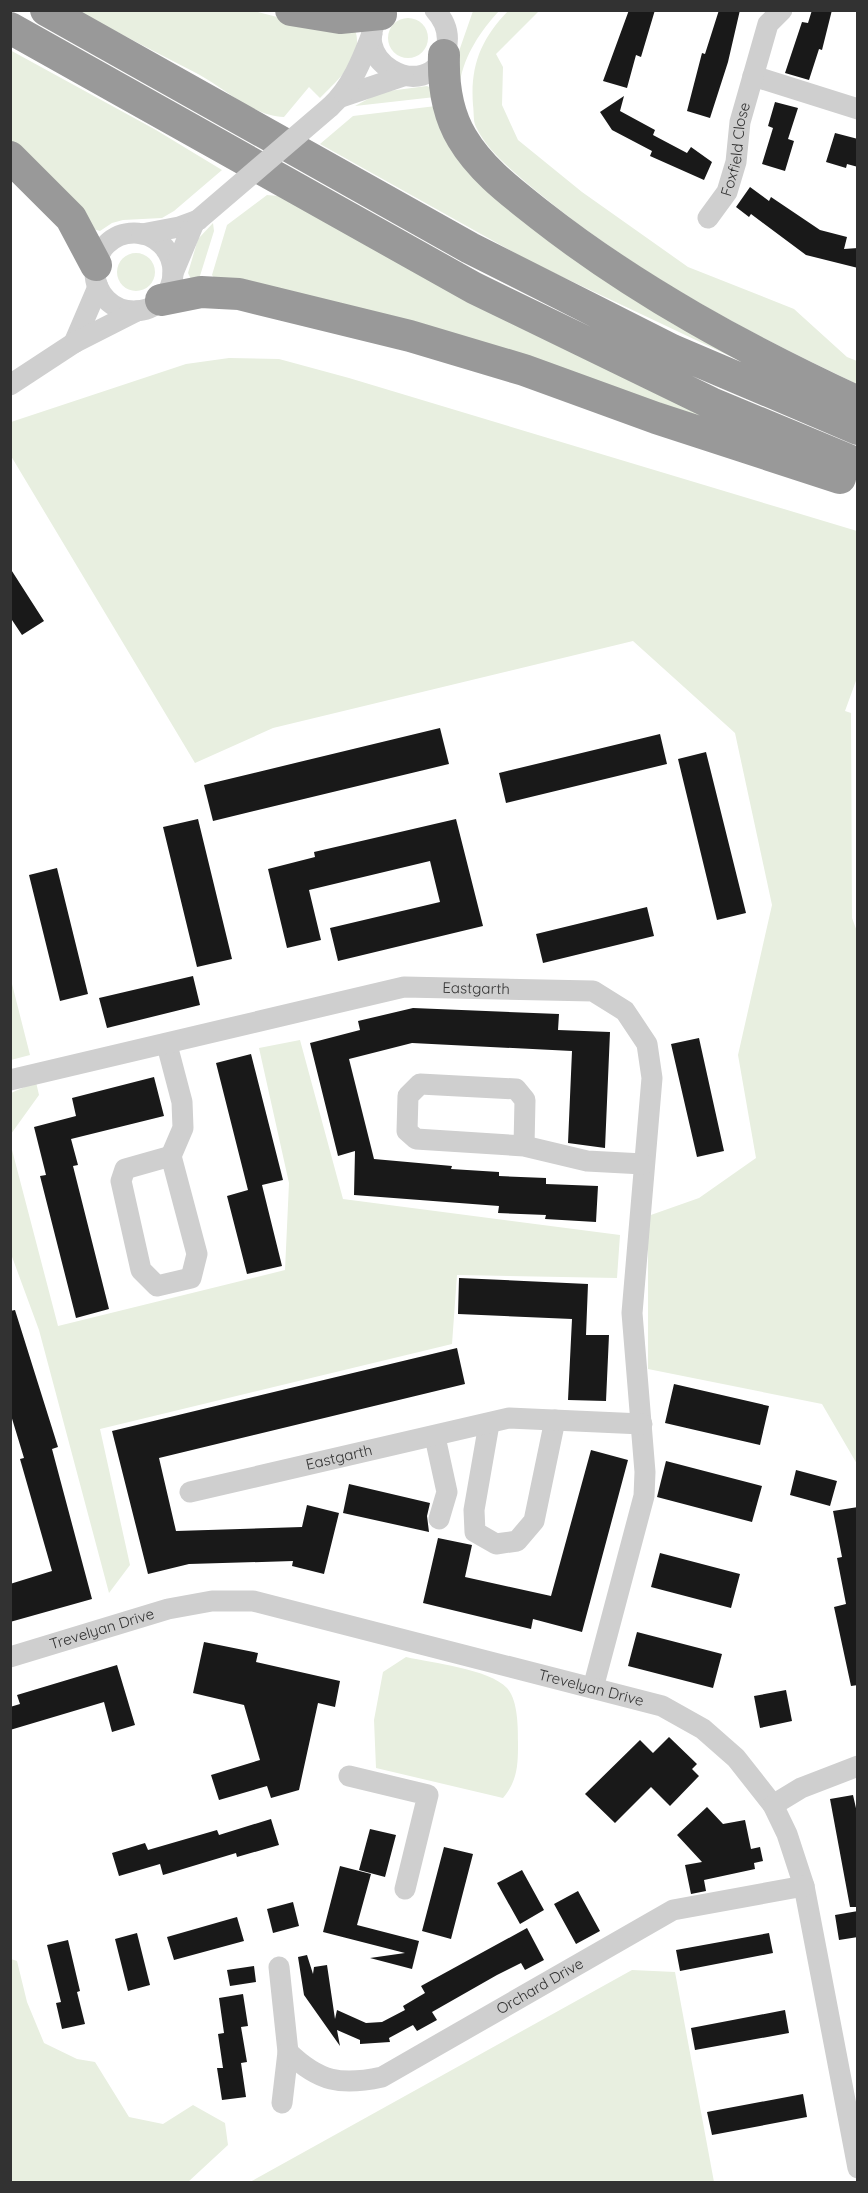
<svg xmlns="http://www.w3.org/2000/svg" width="868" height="2193" font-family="Quicksand,sans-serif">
	<rect width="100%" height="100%" fill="#fff"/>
	<path fill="#e8efe0" d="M79 11H254L285 19 355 30C365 57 337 81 320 98L309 87 284 117C253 116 224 88 198 74 158 53 118 33 79 11Z
		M473 11H499C481 30 464 56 460 82L458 54Z
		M508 11H539L496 54 503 67 502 105 518 140 582 192 688 267 794 309 847 357 857 361V384C744 331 631 270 535 190 514 172 488 152 476 127 473 121 474 111 473 105 470 66 481 39 508 11Z
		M388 38a20 20 0 1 1 40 0a20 20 0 1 1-40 0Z
		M10 50 156 130 222 170 174 211 162 218 123 220 112 223 100 231 93 229 11 144Z
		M427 86 433 89 435 97 355 106 381 92Z
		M436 106 443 124 791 385 531 262 320 144 353 116Z
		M267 195 278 196 491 313 713 418 708 420 215 279 212 275 227 225Z
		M213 223 214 231 199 279 192 281 188 273 198 239Z
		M117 272a19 19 0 1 1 38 0a19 19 0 1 1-38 0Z
		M229 358 279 359 349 378 857 531V678L845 711 851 713 852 918 858 934 857 1464 822 1404 648 1369V1216L699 1198 756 1158 738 1055 772 905 735 733 633 641 273 728 195 763 11 456V422L186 364Z
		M10 976 30 1055 11 1060H10Z
		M300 1040 343 1199 620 1235 617 1278 457 1275 452 1344 100 1429 130 1565 109 1593 39 1330 11 1254V1146L58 1326 285 1270 289 1183 259 1048Z
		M36 1082 39 1095 11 1134V1093Z
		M406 1657C433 1663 489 1669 507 1688 518 1700 518 1727 518 1742 518 1764 518 1780 503 1798L376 1768 374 1720 383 1672Z
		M11 1959 17 1961 27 2002 44 2043 77 2059 95 2062 129 2117 163 2124 193 2105 225 2123 228 2145 188 2182H11Z
		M632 1970 675 1972 714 2182H250Z"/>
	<path fill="#191919" d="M629 10H655L641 57 636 55 627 88 603 81Z
		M719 10H740L728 62 710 118 687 111 702 53 705 54Z
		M812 10H832L822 50 819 49 809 80 785 73 802 22 808 23Z
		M624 96 620 111 655 130 653 135 687 153 691 147 712 162 704 180 650 156 652 151 612 130 600 112Z
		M775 102 798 108 788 139 794 141 785 171 762 164 773 128 768 126Z
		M835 133 858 139V167L847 164 846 168 826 162Z
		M750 187 769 201 771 197 820 230 847 237 844 249 858 248V268L806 255 751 214 749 217 736 207Z
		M10 568 44 621 22 635 10 617Z
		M440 728 449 764 213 821 204 785Z
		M660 734 667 764 506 803 499 773Z
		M706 752 746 913 717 920 678 759Z
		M198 819 232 959 197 967 163 827Z
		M456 819 483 926 338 961 330 928 440 902 430 861 309 890 321 940 287 948 268 869 315 857 314 852Z
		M57 868 88 994 60 1001 29 875Z
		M647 907 654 936 543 963 536 934Z
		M193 976 200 1005 107 1028 99 998Z
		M413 1008 559 1014 558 1030 610 1032 605 1148 568 1143 572 1051 412 1043 349 1059 374 1159 452 1166 451 1169 499 1172V1176L546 1178V1184L598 1186 596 1222 545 1219 546 1215 498 1213 499 1206 354 1195 355 1151 338 1156 310 1043 360 1030 358 1021Z
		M699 1038 724 1151 697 1157 671 1044Z
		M251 1054 283 1180 262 1185 282 1266 247 1274 227 1196 248 1190 216 1063Z
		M154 1077 164 1116 71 1139 78 1165 73 1166 109 1309 76 1318 40 1176 46 1175 34 1127 76 1116 72 1098Z
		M459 1278 588 1284 586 1335H609L606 1401 568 1400 572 1319 458 1314Z
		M15 1310 58 1447 52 1449 92 1599 10 1622V1584L52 1571 20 1459 24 1458 10 1412V1311Z
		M457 1348 465 1384 159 1458 176 1531 302 1527 307 1505 339 1513 324 1574 292 1566 293 1561 189 1564 148 1574 112 1431Z
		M674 1384 769 1406 760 1445 665 1423Z
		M591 1450 628 1460 582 1632 533 1619 531 1629 423 1603 438 1538 472 1545 465 1577 551 1596Z
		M666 1461 762 1486 752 1522 657 1497Z
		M796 1470 837 1481 830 1506 790 1495Z
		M349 1484 430 1503 427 1516 429 1532 343 1513Z
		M858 1507V1685L851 1686 834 1607 846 1604 837 1558 842 1557 833 1511Z
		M660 1553 740 1574 731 1608 651 1587Z
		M637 1632 722 1654 713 1688 628 1666Z
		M204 1642 258 1653 256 1662 340 1681 335 1707 318 1703 299 1790 271 1798 267 1786 219 1800 211 1775 260 1760 244 1705 193 1693Z
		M117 1665 135 1725 112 1732 104 1702 10 1730V1707L20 1704 17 1695Z
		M786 1690 792 1721 760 1728 754 1696Z
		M669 1737 697 1764 692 1769 699 1776 670 1806 651 1787 615 1823 585 1794 640 1740 653 1753Z
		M853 1795 858 1817V1907H850L830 1799Z
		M707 1807 723 1824 745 1820 751 1849 760 1847 763 1861 754 1863 755 1869 704 1880 706 1891 691 1894 685 1865 702 1862 677 1835Z
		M271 1819 279 1845 237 1857 236 1853 163 1875 160 1864 119 1876 112 1853 145 1843 148 1850 217 1830 219 1835Z
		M370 1829 396 1835 385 1877 359 1870Z
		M444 1847 473 1854 451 1939 422 1931Z
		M340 1866 371 1874 357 1925 419 1941 412 1969 370 1958 405 1953 323 1932Z
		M522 1870 544 1910 520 1924 497 1883Z
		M578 1891 600 1931 576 1944 554 1904Z
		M293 1902 299 1926 273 1933 267 1909Z
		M858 1911V1937L839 1940 835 1915Z
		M237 1917 244 1941 174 1960 167 1937Z
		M527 1928 544 1960 525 1970 521 1963 497 1975 432 2012 437 2020 417 2031 413 2025 389 2038 390 2042 360 2044V2040L337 2030 340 2046 304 1995 298 1957 307 1955 313 1974 314 1967 327 1965 335 2019 337 2010 366 2023 382 2022 405 2010 403 2006 425 1993 421 1986Z
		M137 1933 150 1985 128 1991 115 1939Z
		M769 1933 773 1953 680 1971 676 1950Z
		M68 1940 80 1991 77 1992 85 2024 62 2029 56 2003 61 2002 47 1945Z
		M254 1966 256 1982 230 1986 227 1970Z
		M243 1994 248 2026 241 2027 247 2062 241 2063 246 2097 222 2100 217 2068H223L218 2034 224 2033 219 1998Z
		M785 2010 789 2033 695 2050 691 2028Z
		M803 2094 807 2117 712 2135 707 2112Z"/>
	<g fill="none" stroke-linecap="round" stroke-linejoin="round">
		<g stroke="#cfcfcf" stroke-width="21">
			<path d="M385 10C337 56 429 110 446 49 450 34 445 21 435 10"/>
			<path d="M753 76 858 109"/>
			<path d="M341 97 403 76"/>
			<path d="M330 107C351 88 362 60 372 34"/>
			<path id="s1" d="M708 218 727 192 736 162 740 122 768 24 782 10"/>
			<circle cx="134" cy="272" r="39"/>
			<path d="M142 234 179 227 198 220"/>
			<path d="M173 273 194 223"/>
			<path d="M74 343 98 287"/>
			<path d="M10 385 74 343 137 311"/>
			<path d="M167 1045 182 1102 183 1128 171 1156"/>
			<path id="s2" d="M10 1080 404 987 593 991 625 1011 647 1044 652 1078 632 1313 645 1472 644 1496 593 1688"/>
			<path d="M524 1146 416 1139 407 1131 408 1096 420 1084 516 1089 525 1100 524 1146 587 1161 643 1164"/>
			<path d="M171 1156 197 1254 191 1278 157 1286 141 1270 121 1181 125 1169Z"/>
			<path d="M489 1424 474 1510 475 1532 496 1544 517 1541 534 1521 555 1420"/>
			<path d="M435 1437 447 1492 439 1519"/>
			<path id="s3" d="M190 1492 509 1418 642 1424"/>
			<path id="s4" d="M10 1657 168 1609 212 1601H253L662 1706 703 1729 736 1758 773 1805 787 1834 804 1886 858 2168"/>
			<path d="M349 1776 428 1795 405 1889"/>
			<path d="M773 1805 801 1788 858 1766"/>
			<path d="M279 1967 288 2052 282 2103"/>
			<path id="s5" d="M288 2052C319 2082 341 2086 382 2077L673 1910 804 1886"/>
		</g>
		<path stroke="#999" stroke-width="32" d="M46 10 470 248 672 350 858 429
			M291 10 340 18 381 14
			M10 28 474 288 711 403 858 464
			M444 55C443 84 447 113 462 138 481 170 511 192 540 215 637 291 746 350 858 402
			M10 157 71 218 96 265
			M161 300 201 292 239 294 410 336 524 370 656 418 840 478"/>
		<path stroke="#cfcfcf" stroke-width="21" d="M198 220 330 107"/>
	</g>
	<g text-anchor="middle" stroke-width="6" stroke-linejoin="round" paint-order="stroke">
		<g font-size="15" fill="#323232" stroke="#fff">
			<text dy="5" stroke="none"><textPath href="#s1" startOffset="76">Foxfield Close</textPath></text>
			<text dy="5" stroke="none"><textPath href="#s2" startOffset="477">Eastgarth</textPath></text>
			<text dy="5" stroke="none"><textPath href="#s3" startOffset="153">Eastgarth</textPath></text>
			<text dy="5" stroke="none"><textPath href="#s4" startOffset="96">Trevelyan Drive</textPath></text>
			<text dy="5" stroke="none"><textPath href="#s4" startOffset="600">Trevelyan Drive</textPath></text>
			<text dy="5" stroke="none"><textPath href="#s5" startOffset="285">Orchard Drive</textPath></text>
		</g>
	</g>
	<rect width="868" height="2193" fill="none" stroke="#323232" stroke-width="24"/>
</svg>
